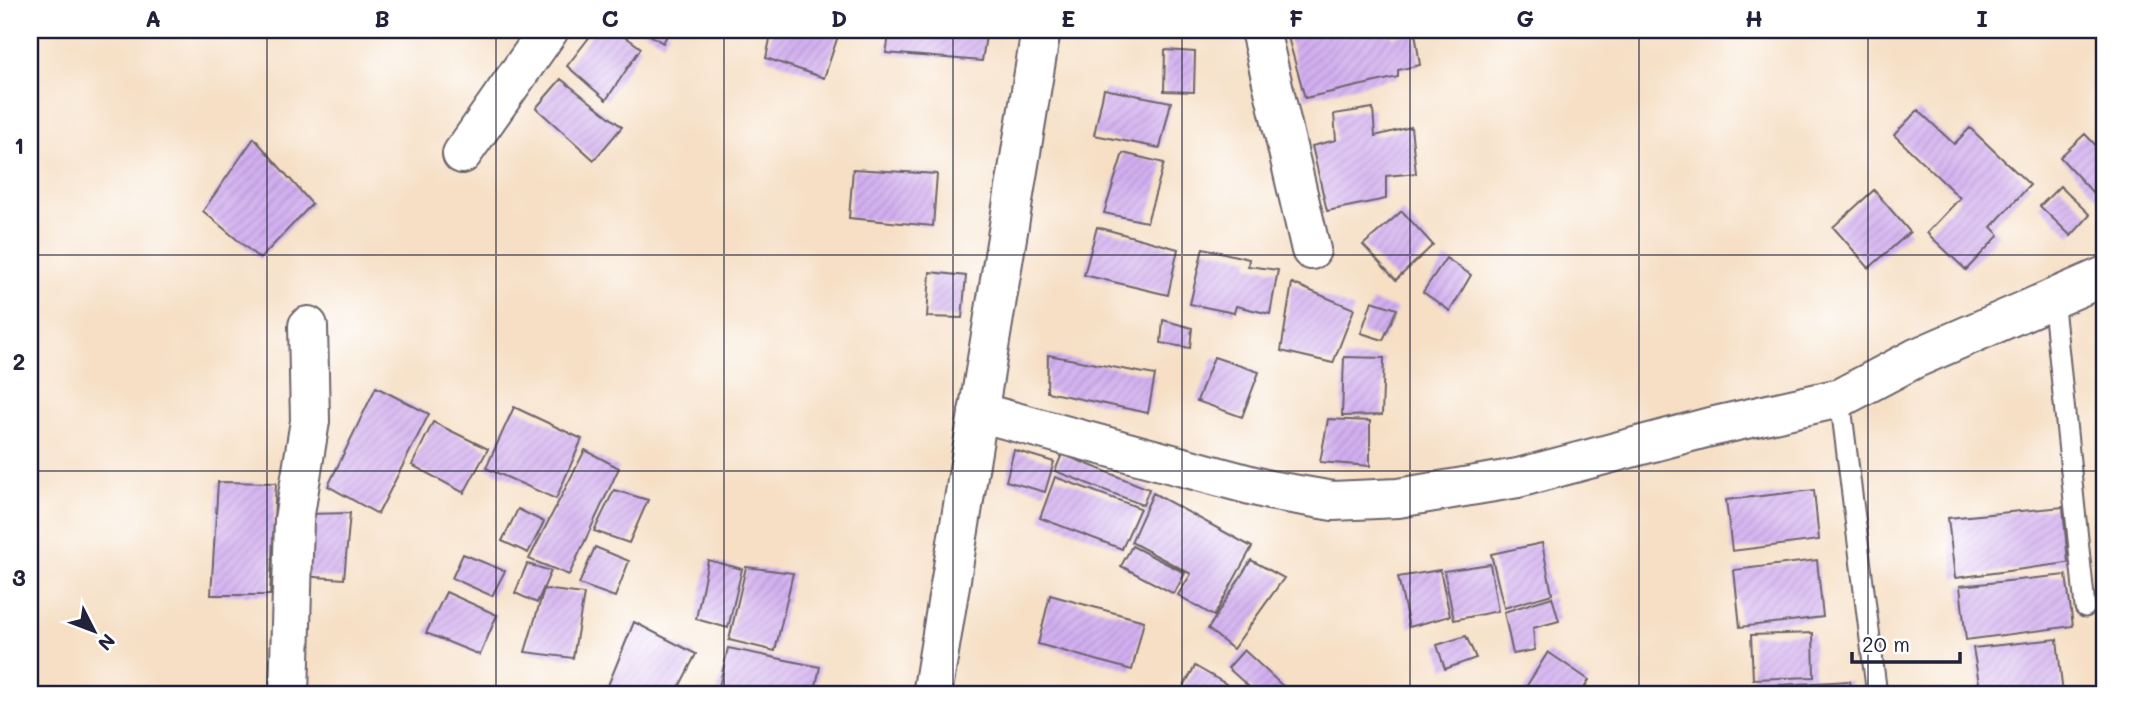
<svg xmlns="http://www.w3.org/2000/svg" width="2135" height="725" font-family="Mali,sans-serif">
	<defs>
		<pattern id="building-hatch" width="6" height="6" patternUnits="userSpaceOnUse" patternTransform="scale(1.75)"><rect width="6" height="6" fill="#d2afef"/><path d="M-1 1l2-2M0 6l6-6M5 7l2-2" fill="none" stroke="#b496ce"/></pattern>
	</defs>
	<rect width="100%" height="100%" fill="#fff"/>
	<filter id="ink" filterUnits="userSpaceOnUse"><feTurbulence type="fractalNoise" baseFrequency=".0143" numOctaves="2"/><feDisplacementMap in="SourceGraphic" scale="14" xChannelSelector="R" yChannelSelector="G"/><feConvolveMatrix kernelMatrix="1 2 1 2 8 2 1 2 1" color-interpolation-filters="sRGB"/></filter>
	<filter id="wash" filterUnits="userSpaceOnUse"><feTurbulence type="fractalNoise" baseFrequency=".00686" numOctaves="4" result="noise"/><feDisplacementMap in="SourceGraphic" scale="28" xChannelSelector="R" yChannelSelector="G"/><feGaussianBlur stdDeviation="1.57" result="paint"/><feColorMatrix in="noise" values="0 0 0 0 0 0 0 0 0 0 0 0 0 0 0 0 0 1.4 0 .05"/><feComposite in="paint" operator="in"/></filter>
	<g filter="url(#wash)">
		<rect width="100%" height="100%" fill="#f6dfc5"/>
		<g id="blocks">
			<path fill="url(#building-hatch)" d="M595 30H616L641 48 606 100 567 66Z
				M642 30H670L663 43Z
				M772 30H840L824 78 766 58Z
				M890 30H987L982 61 886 53Z
				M1286 30H1391L1392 37 1415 32 1420 65 1398 70V77L1305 98Z
				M1165 50 1195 52 1194 92 1164 91Z
				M561 79 622 127 594 160 536 108Z
				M1104 89 1171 102 1160 148 1094 135Z
				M1373 108 1375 136 1411 127 1416 173 1386 176V199L1327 211 1312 146 1336 140 1334 114Z
				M1918 110 1954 144 1970 128 2030 185 1991 227 1999 235 1966 270 1927 233 1960 198 1894 135Z
				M2085 134 2105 155V206L2060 157Z
				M254 138 312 204 260 259 203 211Z
				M1123 153 1164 163 1147 222 1104 213Z
				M853 169 937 174 933 226 849 218Z
				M2060 186 2090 215 2071 236 2040 206Z
				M1874 190 1910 232 1869 268 1833 227Z
				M1402 211 1433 245 1396 280 1363 245Z
				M1097 227 1178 249 1168 295 1084 275Z
				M1203 248 1249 259 1248 266 1278 270 1270 314 1236 306 1234 313 1190 304Z
				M1446 258 1471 275 1450 311 1423 292Z
				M930 272 966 276 962 318 927 317Z
				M1292 283 1354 309 1333 363 1281 351Z
				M1372 301 1397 309 1383 340 1361 333Z
				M1163 320 1192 328 1190 348 1161 343Z
				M1048 355 1155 375 1148 413 1047 392Z
				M1214 357 1259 372 1242 417 1197 401Z
				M1344 357 1384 358 1382 415 1342 416Z
				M376 387 429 414 378 514 328 486Z
				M514 407 582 439 556 499 486 468Z
				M1328 419 1370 421V466L1320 462Z
				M433 422 488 449 464 493 412 465Z
				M585 450 619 468 569 575 529 559Z
				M1014 450 1054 462 1045 492 1006 481Z
				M1062 454 1149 489 1143 505 1055 471Z
				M1055 477 1140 508 1122 549 1040 518Z
				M218 482 276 483 270 595H211Z
				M614 490 648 500 629 543 594 531Z
				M1814 490 1819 540 1732 551 1726 500Z
				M1153 493 1252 547 1214 616 1178 595 1191 574 1131 542Z
				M2063 507 2068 563 1955 578 1948 518Z
				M518 509 544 522 528 553 502 541Z
				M350 513 344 579 301 576 307 514Z
				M1542 543 1552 594 1504 608 1491 554Z
				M1132 546 1185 573 1174 594 1121 566Z
				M595 547 629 561 615 597 579 584Z
				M463 554 505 571 492 596 452 578Z
				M708 560 742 569 728 628 696 619Z
				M1251 560 1284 578 1233 649 1208 629Z
				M1817 560 1823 617 1740 627 1734 570Z
				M527 564 551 571 537 603 515 593Z
				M1490 564 1498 611 1454 620 1444 571Z
				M746 567 793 573 775 651 729 640Z
				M1440 570 1450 616 1409 627 1398 577Z
				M2066 575 2073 626 1966 640 1960 586Z
				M544 589 584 594 573 658 525 652Z
				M446 592 497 615 480 655 426 633Z
				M1050 595 1144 621 1132 670 1038 644Z
				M1552 597 1559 621 1533 628 1535 650 1513 654 1504 612Z
				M634 622 696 654 675 695H604Z
				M1813 633 1814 677 1753 679 1751 635Z
				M1466 636 1476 658 1445 669 1437 645Z
				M2057 639 2063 695H1981L1973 648Z
				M728 648 820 667 814 695H717Z
				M1244 650 1287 690 1282 695H1258L1228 668Z
				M1548 652 1589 680 1580 695H1521Z
				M1195 666 1226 684 1220 695H1179Z
				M1850 681 1851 695H1743V687Z
				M1945 689 1946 695H1910V694Z"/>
		</g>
	</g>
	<g filter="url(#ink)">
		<use href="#blocks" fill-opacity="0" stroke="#6c646b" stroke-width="2"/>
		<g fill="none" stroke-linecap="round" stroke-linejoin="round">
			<defs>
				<path id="service" d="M2053 297 2085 607
					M1840 398 1877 695"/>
				<path id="minor" d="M1260 30 1311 250
					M462 154 549 30
					M978 412 1269 490 1333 501 1398 498 1518 478 1706 428 1840 398 1916 358 2105 276
					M289 695 294 520 310 421 308 326"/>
				<path id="tertiary" d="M932 695 1041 30"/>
			</defs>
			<use href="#service" stroke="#6c646b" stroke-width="23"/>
			<use href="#minor" stroke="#6c646b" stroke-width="42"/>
			<use href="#tertiary" stroke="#6c646b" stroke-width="42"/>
			<use href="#service" stroke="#fff" stroke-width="19"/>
			<use href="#minor" stroke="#fff" stroke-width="38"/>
			<use href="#tertiary" stroke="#fff" stroke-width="38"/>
		</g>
	</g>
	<path fill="none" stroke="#22223b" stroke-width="2" stroke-opacity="0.55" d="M267 30V695M496 30V695M724 30V695M953 30V695M1182 30V695M1410 30V695M1639 30V695M1868 30V695M30 255H2105M30 471H2105"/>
	<rect width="2135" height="725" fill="none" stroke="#fff" stroke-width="77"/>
	<g transform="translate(94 631) rotate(132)" stroke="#ffffff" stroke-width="5" paint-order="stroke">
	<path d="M0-5L12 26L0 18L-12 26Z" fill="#22223b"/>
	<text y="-10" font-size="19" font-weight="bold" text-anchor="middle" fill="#22223b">N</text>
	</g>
	<path d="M1852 652v10h108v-10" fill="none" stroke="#22223b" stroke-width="3.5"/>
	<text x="1862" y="652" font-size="21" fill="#22223b" stroke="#ffffff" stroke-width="5" paint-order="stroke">20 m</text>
	<rect x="38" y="38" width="2058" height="648" fill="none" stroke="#22223b" stroke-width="2.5"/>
	<g font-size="23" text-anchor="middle" font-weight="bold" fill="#22223b">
		<text x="153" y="27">A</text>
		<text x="382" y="27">B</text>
		<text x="610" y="27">C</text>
		<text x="839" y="27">D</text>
		<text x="1068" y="27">E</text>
		<text x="1296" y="27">F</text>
		<text x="1525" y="27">G</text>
		<text x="1754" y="27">H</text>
		<text x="1982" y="27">I</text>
		<text x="19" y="154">1</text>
		<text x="19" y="370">2</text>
		<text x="19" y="586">3</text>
	</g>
</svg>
